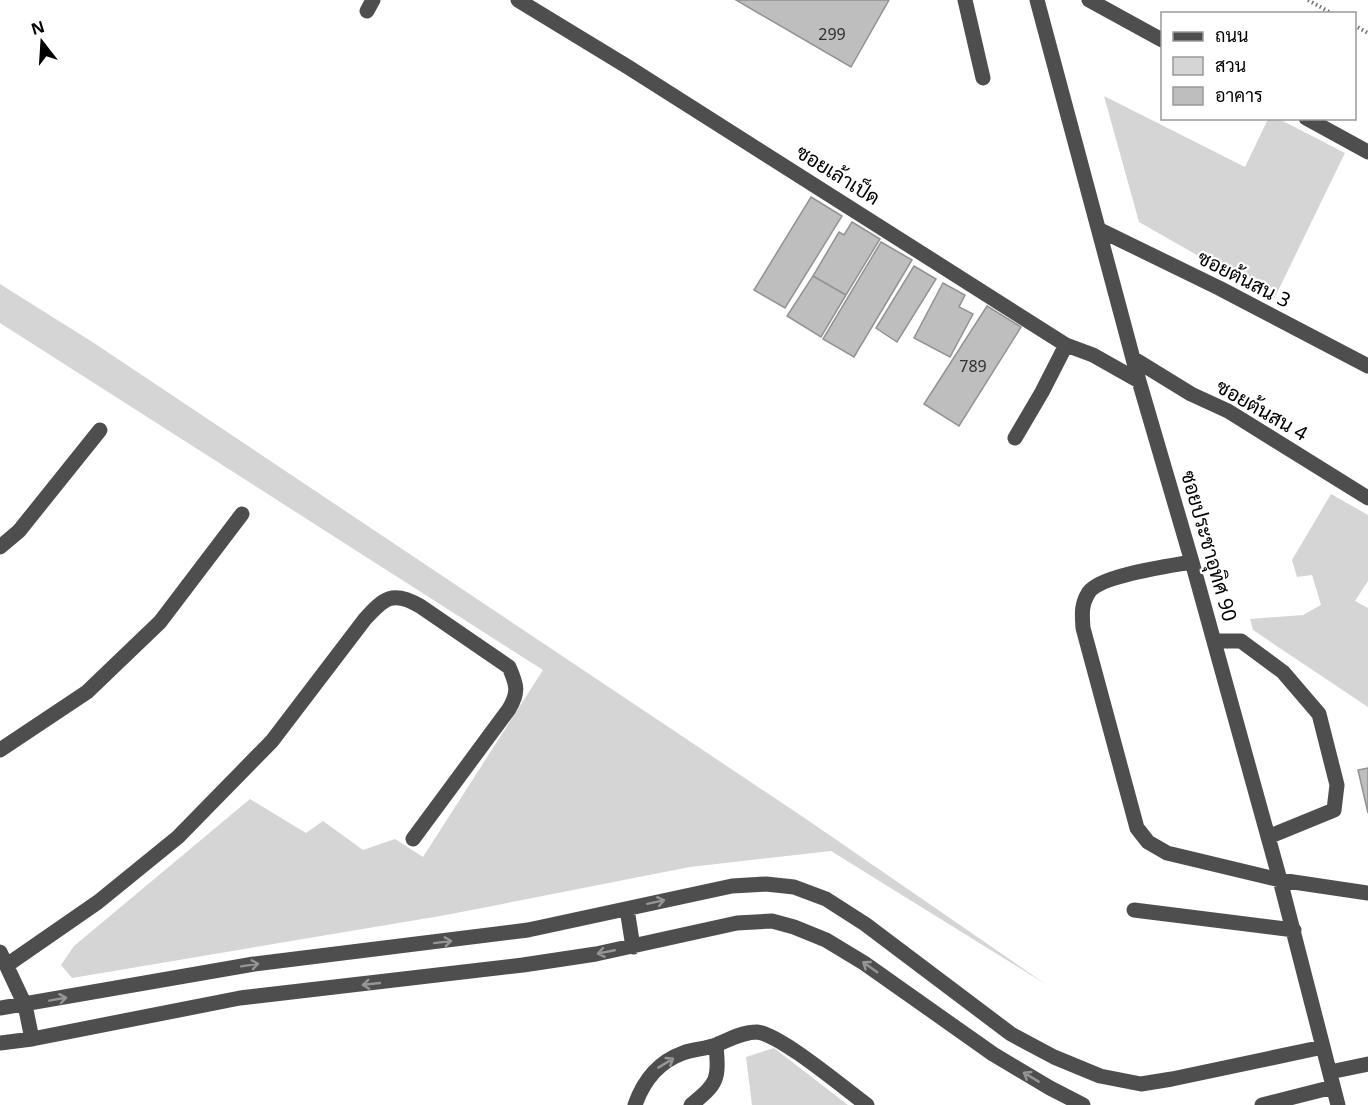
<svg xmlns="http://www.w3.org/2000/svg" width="1368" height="1105" font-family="'Noto Sans',Sarabun,sans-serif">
	<rect width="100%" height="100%" fill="#fff"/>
	<path fill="#d5d5d5" d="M1104 96 1245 167 1268 119H1279L1345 153 1274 299 1139 222Z
		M0 284 94 343 809 821 1047 985 831 851 690 867 446 915 72 978 61 965 74 946 250 799 306 833 323 821 363 850 395 839 423 857 543 670 0 323Z
		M1331 494 1368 515V581L1355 601 1368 608V707L1253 630 1250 619 1303 615 1321 605 1312 575 1297 577 1292 560Z
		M774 1048 848 1105H752L746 1057Z"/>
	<path fill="#bebebe" stroke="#929292" stroke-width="1.5" d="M736 0H889L851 67Z
		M811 197 842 216 785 308 754 290Z
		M852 222 880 239 846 295 813 276 839 232 844 235Z
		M881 242 912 260 854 357 823 339Z
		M914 266 936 279 897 342 876 328Z
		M813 276 846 295 821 337 787 316Z
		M943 283 965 295 959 307 973 314 950 357 914 338Z
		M987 306 1021 327 959 426 924 404Z
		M1368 768V813L1358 770Z"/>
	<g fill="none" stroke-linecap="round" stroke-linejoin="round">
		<path stroke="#707070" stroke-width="4" stroke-dasharray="1.5 3" stroke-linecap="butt" d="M1308 0 1333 14
			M1354 25 1368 33"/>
		<path stroke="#4e4e4e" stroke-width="15" d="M518 0 628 67 1066 345 1093 355 1139 381
			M965 0 983 78
			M1037 0 1139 381 1192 562 1280 880 1338 1105
			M1089 0 1162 40
			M367 11 373 0
			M1306 118 1368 152
			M1100 230 1219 288 1368 366
			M1134 359 1191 394 1228 411 1368 498
			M1015 438 1042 392 1066 345
			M0 547 19 531 100 430
			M1192 562C1170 566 1101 575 1089 592 1081 604 1082 614 1083 628L1137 828 1148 842 1167 853 1280 880 1368 893
			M1214 641H1241L1283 672 1319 714 1337 785 1334 810 1268 837
			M0 750 87 692 160 622 242 514
			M627 909 633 947
			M1134 910 1294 930
			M0 952 25 1005 32 1039
			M7 965 98 902 178 837 272 741 365 619C384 598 393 590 420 606L509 667C517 685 519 692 509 709L413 839
			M0 1008 254 964 528 930 732 886 766 884 794 887 826 899 865 924 1011 1034 1054 1057 1100 1076 1141 1084 1172 1079 1323 1047
			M0 1043 32 1039 240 998 523 965 596 954 737 923 772 921 794 927 826 940 864 963 993 1054 1050 1088 1083 1105
			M1330 1072 1368 1064
			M635 1105C643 1082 658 1062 683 1053 694 1049 707 1049 718 1044 730 1039 743 1032 757 1032 780 1034 845 1089 867 1105
			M691 1105C718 1083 719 1080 716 1045
			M1262 1105 1333 1087"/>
	</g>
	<defs><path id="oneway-shaft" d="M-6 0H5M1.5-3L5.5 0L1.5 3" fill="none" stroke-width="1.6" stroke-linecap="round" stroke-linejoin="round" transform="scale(1.5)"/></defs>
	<g stroke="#959595">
		<use href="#oneway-shaft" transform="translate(656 902) rotate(-12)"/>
		<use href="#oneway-shaft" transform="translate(443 942) rotate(-7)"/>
		<use href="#oneway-shaft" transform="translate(606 952) rotate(169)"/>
		<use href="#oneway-shaft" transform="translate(250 965) rotate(-9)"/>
		<use href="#oneway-shaft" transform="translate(870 967) rotate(-145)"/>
		<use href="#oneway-shaft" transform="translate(371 984) rotate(174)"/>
		<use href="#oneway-shaft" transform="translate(58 999) rotate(-10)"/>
		<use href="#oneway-shaft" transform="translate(666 1063) rotate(-31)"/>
		<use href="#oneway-shaft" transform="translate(1031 1077) rotate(-149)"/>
	</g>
	<g text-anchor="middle" stroke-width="4.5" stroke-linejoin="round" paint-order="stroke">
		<g font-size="16" fill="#303030">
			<text x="832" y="40">299</text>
			<text x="973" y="372">789</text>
		</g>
		<g font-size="20" fill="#000" stroke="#fff">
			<text transform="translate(838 175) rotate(32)" y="7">ซอยเล้าเป็ด</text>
			<text transform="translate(1244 279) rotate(27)" y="7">ซอยต้นสน 3</text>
			<text transform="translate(1262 410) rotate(30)" y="7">ซอยต้นสน 4</text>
			<text transform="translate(1209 546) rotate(74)" y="7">ซอยประชาอุทิศ 90</text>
		</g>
	</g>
	<rect x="1161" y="12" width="195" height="108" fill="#ffffff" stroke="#999999" stroke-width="1.5"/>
	<rect x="1173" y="32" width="30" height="9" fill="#4e4e4e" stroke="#999999" stroke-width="1.5"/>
	<text x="1215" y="42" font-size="18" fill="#000000">ถนน</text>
	<rect x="1173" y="57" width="30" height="18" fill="#d5d5d5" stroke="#999999" stroke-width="1.5"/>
	<text x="1215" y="72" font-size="18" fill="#000000">สวน</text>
	<rect x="1173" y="87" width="30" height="18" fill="#bebebe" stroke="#999999" stroke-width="1.5"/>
	<text x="1215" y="102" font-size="18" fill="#000000">อาคาร</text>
	<g transform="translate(42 42) rotate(343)" stroke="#ffffff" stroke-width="4.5" paint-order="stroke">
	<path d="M0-4.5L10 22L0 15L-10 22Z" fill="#000000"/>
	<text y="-9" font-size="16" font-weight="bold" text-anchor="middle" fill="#000000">N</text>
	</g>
</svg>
